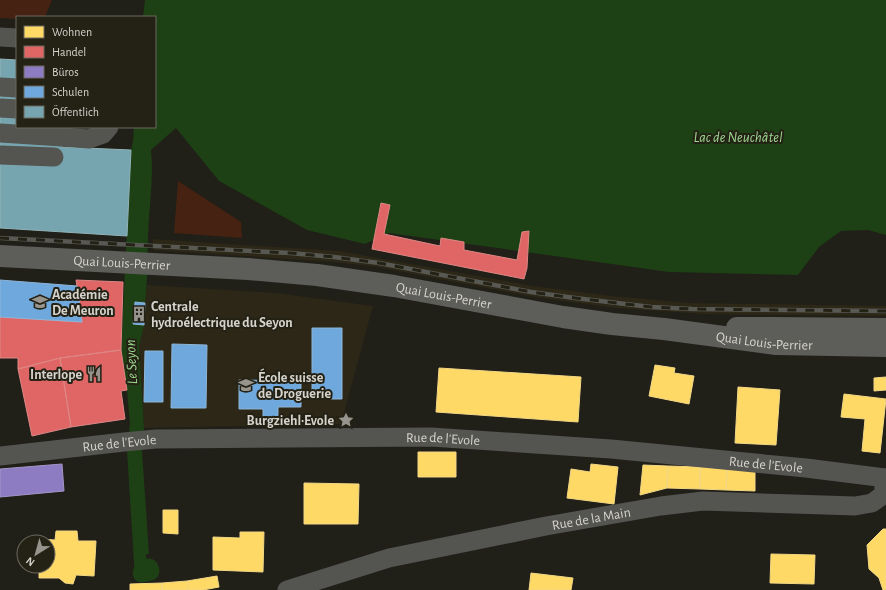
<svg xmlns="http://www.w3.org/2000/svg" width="886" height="590" font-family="'Alegreya Sans',sans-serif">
	<rect width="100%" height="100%" fill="#201f18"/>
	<path fill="#2c2717" d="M153 239 339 251 533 286 612 296 691 303 886 306V316L703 314 616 308 534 297 377 267 334 262 153 250Z
		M147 285 276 293 373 306 341 424 144 428 139 346Z"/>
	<path fill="#462212" d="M0 0H52L45 17H17V19L0 18Z
		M178 181 241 222 242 238 174 233Z"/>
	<path fill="#1d4015" d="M145 0H886V235L868 230 841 231 819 247 798 275 669 272 389 233 365 244 307 230 219 181 176 128 151 150C154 178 149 207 148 236 147 258 148 281 145 303H135L133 324 144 325 139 346 144 428 142 451 149 554H146L148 578H135L127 451 130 424 127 390 121 350 131 150 133 141 134 127H155V17H143Z"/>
	<path fill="#ffd966" stroke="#f2d785" d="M655 365 675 368 674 373 694 376 689 404 649 396Z
		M439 368 581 377 578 422 436 412Z
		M886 377V390L874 391V378Z
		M738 387 780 390 776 445 735 443Z
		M844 394 886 399 880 453 862 451 865 419 841 417Z
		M418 452H456V477H418Z
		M591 464 618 467 614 504 567 498 571 469 590 472Z
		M643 465 668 466 667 488 640 495Z
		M668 466 700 467V489L667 488Z
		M700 467 727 469 726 490 700 489Z
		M727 469 755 470V491L726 490Z
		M304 483 359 484 358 524H304Z
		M163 510H178V534L163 533Z
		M883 529H886V590H883L879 578 869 569 867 545Z
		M56 531H77L78 541H96L94 576 76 575 73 584 65 583 59 578H39V566H48V542H40V539L55 540Z
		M240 532H264L263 572 213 570V537L240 538Z
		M771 554 815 555 814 584 770 583Z
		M531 573 573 578 571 590H529Z
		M217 576 219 587 203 590H188L187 581Z
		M187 581 188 590H162V583Z
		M162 583V590H130V584Z"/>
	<path fill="#e06666" stroke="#dd8785" d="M381 203 390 205 384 234 440 246 441 238 464 242V250L517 260 522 232 529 231 527 268 524 279 372 249Z
		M76 280 123 282 121 350 60 358 18 369V358H0V317L82 322Z
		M121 350 127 390 121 391 125 419 71 427 60 358Z
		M60 358 71 427 32 436 18 369Z"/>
	<path fill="#8e7cc3" stroke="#a396c6" d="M62 464 64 491 0 497V469Z"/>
	<path fill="#6fa8dc" stroke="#8eb5d7" d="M0 280 77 286 82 322 0 317Z
		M135 302 145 303 144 325 133 324Z
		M312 328H342V399H331V392H312Z
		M172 344 207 345 206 408H171Z
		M145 351H163V402H144Z
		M239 380 301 381V407H278V425H263V409H239Z"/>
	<path fill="#76a5af" stroke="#92b3b8" d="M0 59 17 60V127H63L62 147 131 150 127 236 0 228Z"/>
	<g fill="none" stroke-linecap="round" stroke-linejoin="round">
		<path stroke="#1d4015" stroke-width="19" d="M142 573 150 571 149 568"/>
		<g stroke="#545451" stroke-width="19">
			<path d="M0 37 17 38"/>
			<path d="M0 87 17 88"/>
			<path d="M0 108 17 109"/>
			<path d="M0 133 62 137 89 139 103 134 109 127"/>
			<path d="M0 155 54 157"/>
			<path id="s1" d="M0 456 124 442 156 439 431 437 611 449 806 468 886 478"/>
			<path id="s2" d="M287 590 389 558 546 526 661 506 703 501 855 506 872 503 884 494V478"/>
		</g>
		<g stroke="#5d5d59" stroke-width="22">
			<path id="s3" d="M0 256 248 269 317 275 394 286 563 317 612 324 664 329 776 344 886 346"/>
			<path d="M737 328H773L886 329"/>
		</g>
		<defs>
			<path id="rail" d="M0 238 290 253 334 257 379 263 531 292 575 298 651 307 692 309 886 311"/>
		</defs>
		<use href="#rail" stroke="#595954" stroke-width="4.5"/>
		<use href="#rail" stroke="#242115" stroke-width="3" stroke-dasharray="9" stroke-linecap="butt"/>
	</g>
	<defs>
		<symbol id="university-bare" viewBox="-9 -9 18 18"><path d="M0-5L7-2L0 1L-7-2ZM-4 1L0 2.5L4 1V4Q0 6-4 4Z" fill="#96948d" stroke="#242115" stroke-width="2.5" paint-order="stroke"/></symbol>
		<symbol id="building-bare" viewBox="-9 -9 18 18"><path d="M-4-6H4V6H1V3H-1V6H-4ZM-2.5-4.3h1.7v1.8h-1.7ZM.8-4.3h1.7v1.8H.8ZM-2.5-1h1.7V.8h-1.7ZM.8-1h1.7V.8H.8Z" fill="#96948d" stroke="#242115" stroke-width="2.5" paint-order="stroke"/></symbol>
		<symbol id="restaurant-bare" viewBox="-9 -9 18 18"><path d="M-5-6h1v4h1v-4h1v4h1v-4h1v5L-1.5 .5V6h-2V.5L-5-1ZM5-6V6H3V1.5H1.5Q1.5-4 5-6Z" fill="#96948d" stroke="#242115" stroke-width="2.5" paint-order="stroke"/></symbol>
		<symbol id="sight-bare" viewBox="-9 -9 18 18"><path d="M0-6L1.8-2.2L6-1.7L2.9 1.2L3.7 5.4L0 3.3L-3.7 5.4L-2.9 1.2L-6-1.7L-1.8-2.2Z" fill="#96948d" stroke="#242115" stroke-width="2.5" paint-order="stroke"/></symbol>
	</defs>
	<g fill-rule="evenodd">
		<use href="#university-bare" x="29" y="291" width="22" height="22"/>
		<use href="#building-bare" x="128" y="303" width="22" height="22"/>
		<use href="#restaurant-bare" x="83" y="363" width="22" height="22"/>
		<use href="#university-bare" x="235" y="374" width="22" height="22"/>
		<use href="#sight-bare" x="335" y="409" width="22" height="22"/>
	</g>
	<g text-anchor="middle" stroke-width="4" stroke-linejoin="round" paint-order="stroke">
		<g font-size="14" fill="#d5d3cc" stroke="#242115">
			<text dy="5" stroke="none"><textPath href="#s3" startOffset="122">Quai Louis-Perrier</textPath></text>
			<text dy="5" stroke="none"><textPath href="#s3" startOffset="446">Quai Louis-Perrier</textPath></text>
			<text dy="5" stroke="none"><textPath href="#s3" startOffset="770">Quai Louis-Perrier</textPath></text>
			<text dy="5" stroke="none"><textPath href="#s1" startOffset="444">Rue de l'Evole</textPath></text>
			<text dy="5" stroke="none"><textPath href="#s1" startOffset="120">Rue de l'Evole</textPath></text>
			<text dy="5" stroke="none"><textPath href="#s1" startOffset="768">Rue de l'Evole</textPath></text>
			<text dy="5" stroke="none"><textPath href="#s2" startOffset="313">Rue de la Main</textPath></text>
		</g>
		<g font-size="14" font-weight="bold" fill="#d5d3cc" stroke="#242115" text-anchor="start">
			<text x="52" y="299">Académie<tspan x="52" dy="16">De Meuron</tspan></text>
			<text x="151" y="311">Centrale<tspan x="151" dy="16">hydroélectrique du Seyon</tspan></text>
			<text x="82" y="379" text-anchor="end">Interlope</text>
			<text x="258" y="382">École suisse<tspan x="258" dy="16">de Droguerie</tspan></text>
			<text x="334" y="425" text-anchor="end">Burgziehl·Evole</text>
		</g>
		<g font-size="15" font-style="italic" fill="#9cd890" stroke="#242115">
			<text x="738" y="142">Lac de Neuchâtel</text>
			<text transform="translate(131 362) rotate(-93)" y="5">Le Seyon</text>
		</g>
	</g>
	<rect x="16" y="16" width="140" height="112" fill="#242115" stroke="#6b685e"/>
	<rect x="24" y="26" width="20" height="12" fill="#ffd966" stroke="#6b685e"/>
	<text x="52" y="36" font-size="12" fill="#d5d3cc">Wohnen</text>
	<rect x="24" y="46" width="20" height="12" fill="#e06666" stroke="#6b685e"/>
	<text x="52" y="56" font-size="12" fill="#d5d3cc">Handel</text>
	<rect x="24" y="66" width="20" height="12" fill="#8e7cc3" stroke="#6b685e"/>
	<text x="52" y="76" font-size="12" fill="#d5d3cc">Büros</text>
	<rect x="24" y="86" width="20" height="12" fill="#6fa8dc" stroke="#6b685e"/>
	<text x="52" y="96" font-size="12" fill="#d5d3cc">Schulen</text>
	<rect x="24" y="106" width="20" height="12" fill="#76a5af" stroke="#6b685e"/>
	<text x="52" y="116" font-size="12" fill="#d5d3cc">Öffentlich</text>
	<g transform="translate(36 554) rotate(217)"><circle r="19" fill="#242115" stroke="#6b685e"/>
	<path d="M0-3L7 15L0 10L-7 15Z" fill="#96948d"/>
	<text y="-6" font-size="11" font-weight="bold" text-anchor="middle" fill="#d5d3cc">N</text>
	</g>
</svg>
